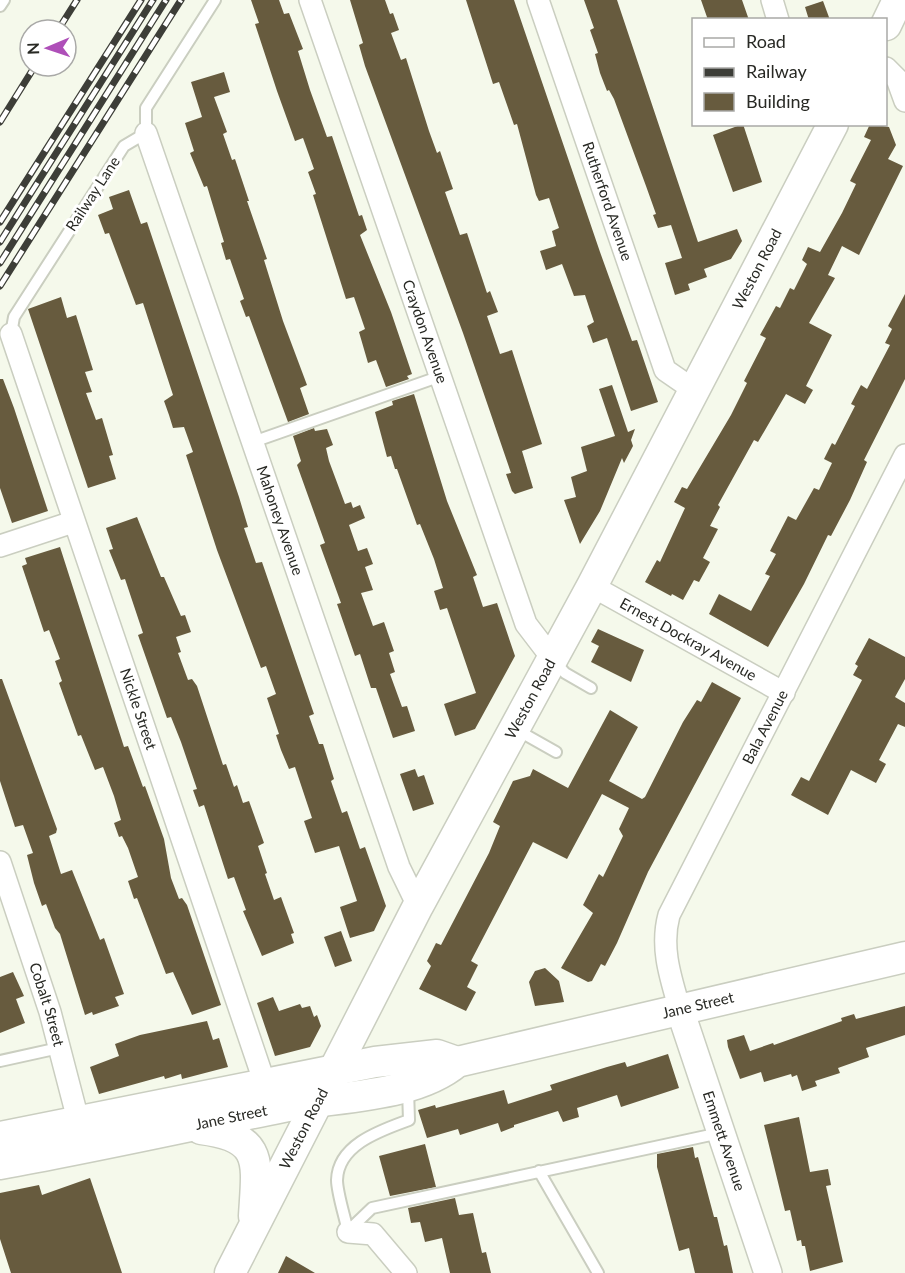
<svg xmlns="http://www.w3.org/2000/svg" width="905" height="1273" font-family="Lato,sans-serif">
	<rect width="100%" height="100%" fill="#f5f9eb"/>
	<path fill="#675b3e" d="M251 0H279L284 14 289 13 303 49 298 51 310 90 327 137 332 136 359 216 362 215 367 230 360 235 391 312 412 374 407 376 409 379 386 387 376 360 368 363 359 332 365 329 354 297 346 299 313 195 316 194 308 172 314 169 303 138 295 141 277 91 255 24 259 23Z
		M350 0H385L390 14 393 13 399 30 391 33 401 60 406 58 429 131 437 153 440 151 453 189 445 192 460 235 467 233 487 293 490 291 498 312 487 316 500 354 512 350 542 444 522 451 533 488 515 494 512 491 506 474 511 473 463 333 365 66 359 45 363 43Z
		M466 0H514L600 252 632 341 637 340 658 402 631 411 607 338 593 343 587 326 594 322 585 295 574 296 562 264 546 270 540 251 556 246 552 231 559 228 549 198 539 201 536 195 517 124 514 125 499 82 493 84Z
		M584 0H617L698 242 737 229 742 241 731 259 704 269 707 277 688 284 690 290 675 295 665 263 682 258 671 225 658 228 653 215 656 214 646 186 614 99 609 90 607 91 600 73 595 54 598 53 590 30 594 28Z
		M701 0H742L749 20H708Z
		M823 1 830 20H809L805 7Z
		M224 72 230 92 214 97 227 132 223 134 232 160 235 159 249 201H247L267 259 264 260 283 321 307 385 300 388 309 414 288 422 249 316 246 317 240 301 244 299 230 259 226 260 221 243 224 242 207 186 204 187 190 153 194 151 185 123 202 117 191 82Z
		M743 124 762 182 733 192 713 135Z
		M870 124 889 127 896 145 888 159 903 166 859 255 842 246 828 275 835 278 809 323 832 335 806 386 813 390 805 404 786 394 758 442 754 440 718 505 720 507 710 526 718 529 703 558 710 562 699 582 694 580 683 600 672 594 671 596 645 582 657 560 660 562 685 508 674 502 682 487 687 489 731 415 747 383 744 381 766 338 760 335 776 306 780 308 790 288 794 290 807 264 802 260 808 247 820 252 842 213 856 184 850 181 871 140 864 137Z
		M129 190 141 224 147 222 239 497 248 527 244 528 256 563 262 562 314 714 309 716 319 744H323L334 779 331 781 342 813 347 811 360 849 365 847 386 906 374 931 350 938 340 907 357 901 339 846 315 853 304 821 312 818 295 767 289 769 281 750 276 735 279 734 267 698 276 694 266 666 261 668 217 550 186 455 193 452 184 427 173 428 169 415 164 401 173 395 143 303 136 305 109 233 105 234 98 215 113 209 109 197Z
		M905 294V379L864 460 867 462 850 500 831 536 828 535 804 584 768 647 709 614 719 594 751 611 770 576 765 574 776 554 770 551 788 516 796 520 814 488 819 490 832 463 824 459 832 443 835 445 855 406 851 404 861 385 867 389 890 345 885 343 892 329 888 326Z
		M61 297 67 318 76 315 93 370 85 372 92 392 86 393 96 420 102 418 113 455 109 456 116 479 88 488 28 309Z
		M0 379H3L14 408 48 511 12 523 0 488Z
		M612 385 628 432 635 429 631 440 633 446 624 463 622 458 600 511 580 544 564 500 576 497 571 477 587 471 581 447 615 436 599 389Z
		M414 394 447 501 477 575 473 577 483 607 497 603 515 656 475 729 455 736 444 704 476 693 447 608 440 610 434 591 443 588 434 559 420 524 417 525 397 469H395L391 456 387 457 375 412 393 405 392 401Z
		M314 428 315 431 327 429 333 445 326 448 329 461 345 504 351 502 353 508 360 505 365 518 349 525 358 551 367 548 373 564 365 567 373 590 361 593 373 626 384 622 394 651 389 653 395 672 390 674 402 707 407 706 415 731 393 738 376 688H371L360 654 355 656 337 604 341 603 320 545 325 543 297 465 301 461 293 436Z
		M137 517 161 577H164L181 616 185 615 191 632 176 637 181 652 178 653 188 680 192 679 197 686 223 765 226 764 234 787 237 785 243 803 249 801 264 843 258 846 267 873 265 874 274 900 281 897 294 933 291 934 294 943 262 956 243 911 246 910 234 877 228 879 204 805 199 807 193 790 197 789 181 742 171 717 167 718 138 635 143 633 125 579 121 580 109 550 113 549 106 528Z
		M60 547 124 747 128 746 143 787 145 786 164 839 171 878 179 899 182 898 187 905 221 1005 192 1015 173 972 166 974 137 898 134 899 128 881 138 877 128 848 122 836 119 837 114 823 121 820 114 796 103 767 95 770 81 735 78 736 59 683 62 681 55 661 60 659 49 630 44 632 22 566 27 564 25 558Z
		M598 629 644 650 631 682 591 662 599 646 591 642Z
		M869 638 905 657V679L895 697 905 703V727L898 724 879 760 886 764 876 783 851 770 828 815 791 795 801 777 809 781 862 680 853 675 858 666 855 664Z
		M0 679H2L57 829 56 833 49 836 61 874 72 870 100 940 104 938 124 994 115 997 119 1006 93 1015 92 1012 85 1015 60 934 55 928 46 904 42 906 34 883 27 855 33 853 23 825 15 827 0 781Z
		M712 682 741 698 648 872 617 943 605 966 601 964 592 981 588 982 561 968 593 913 583 905 599 874 603 877 623 836 619 829 629 808 602 794 567 859 533 842 471 961 478 965 467 987 476 992 466 1011 419 989 431 966 427 961 436 943 441 945 489 853 500 826 493 822 513 781 530 776 533 769 568 788 610 710 638 727 609 781 642 799 645 797 683 722 697 700 701 702Z
		M415 769 418 777 424 775 434 804 413 811 400 774Z
		M341 931 352 961 335 967 324 937Z
		M545 968 559 981 564 1002 535 1006 529 982 535 971Z
		M13 972 24 996 16 999 25 1023 0 1033V977Z
		M273 997 279 1011 300 1004 302 1008 310 1006 314 1017 317 1015 321 1026 310 1047 275 1056 257 1003Z
		M905 1006V1035L866 1048 869 1057 838 1068 840 1073 815 1081 817 1086 802 1091 797 1075 792 1077 791 1074 764 1082 761 1072 740 1079 728 1047 727 1040 744 1035 750 1051 773 1043 774 1045 842 1021 841 1018 854 1014 856 1019Z
		M207 1021 213 1040 219 1038 228 1067 182 1079 181 1074 165 1079 164 1076 99 1094 90 1067 119 1056 115 1044 140 1035Z
		M668 1054 679 1088 621 1107 617 1095 577 1108 579 1117 563 1122 558 1111 514 1125V1127L501 1132 498 1123 460 1135 458 1129 427 1138 418 1110 435 1105 436 1108 504 1090 508 1104 552 1090 550 1085 607 1067 625 1062 627 1067Z
		M799 1117 810 1172 828 1169 831 1185 826 1186 843 1262 810 1271 805 1246H802L801 1240 797 1241 790 1210 785 1211 764 1125Z
		M425 1144 436 1187 390 1196 379 1156Z
		M693 1147 695 1158 698 1157 714 1217H717L724 1246 727 1245 733 1273H695L689 1248 679 1251 657 1167V1154Z
		M90 1178 122 1273H11L0 1239V1193L39 1185 42 1195Z
		M455 1198 459 1215 473 1213 482 1253 486 1252 491 1273H450L442 1238 425 1242 420 1222 411 1223 408 1208Z
		M286 1256 315 1273H278Z"/>
	<g fill="none" stroke-linecap="round" stroke-linejoin="round">
		<defs>
			<path id="service" d="M0 6 4 0
				M11 334 14 317 124 146 146 133V108L215 0
				M253 442 441 376
				M555 662 565 673 591 688
				M517 730 556 752
				M0 1061 59 1048
				M539 1171 598 1273
				M348 1231 372 1208 720 1133
				M348 1232C345 1217 337 1193 337 1180 338 1144 382 1130 409 1120L408 1090"/>
			<g id="minor">
				<path id="s1" d="M310 0 526 624 552 658"/>
				<path id="s2" d="M538 0 665 370 694 390"/>
				<path d="M772 0 778 20"/>
				<path d="M886 68 897 79 905 101"/>
				<path id="s3" d="M146 133 399 867 418 906"/>
				<path id="s4" d="M11 334 265 1084"/>
				<path d="M0 546 73 522"/>
				<path id="s5" d="M592 586 784 693"/>
				<path id="s6" d="M0 862 50 1012 82 1135"/>
				<path id="s7" d="M680 1010C671 979 660 948 669 915L905 455"/>
				<path d="M348 1232 373 1234 406 1273"/>
			</g>
			<g id="tertiary">
				<path id="s8" d="M680 1010 768 1273"/>
			</g>
			<g id="secondary">
				<path d="M886 25 898 0"/>
				<path d="M201 1129C265 1137 257 1163 254 1216"/>
				<path d="M0 1137 375 1062 437 1055 457 1062"/>
				<path id="s9" d="M0 1164C95 1147 188 1126 283 1107 337 1096 414 1098 457 1062L905 957"/>
				<path id="s10" d="M230 1273 418 906 592 586 833 124"/>
			</g>
		</defs>
		<use href="#service" stroke="#cacec0" stroke-width="14"/>
		<use href="#minor" stroke="#cacec0" stroke-width="24"/>
		<use href="#tertiary" stroke="#cacec0" stroke-width="30"/>
		<use href="#secondary" stroke="#cacec0" stroke-width="33"/>
		<use href="#service" stroke="#fff" stroke-width="10"/>
		<use href="#minor" stroke="#fff" stroke-width="21"/>
		<use href="#tertiary" stroke="#fff" stroke-width="27"/>
		<use href="#secondary" stroke="#fff" stroke-width="30"/>
		<defs>
			<path id="rail" d="M58 30 77 0
				M0 122 35 66
				M0 222 141 0
				M0 242 153 0
				M0 263 166 0
				M0 286 181 0"/>
		</defs>
		<use href="#rail" stroke="#3d3e38" stroke-width="7"/>
		<use href="#rail" stroke="#fff" stroke-width="4.5" stroke-dasharray="14" stroke-linecap="butt"/>
	</g>
	<g text-anchor="middle" stroke-width="6" stroke-linejoin="round" paint-order="stroke">
		<g font-size="15" fill="#282924" stroke="#fff">
			<text transform="translate(93 194) rotate(-57)" y="5">Railway Lane</text>
			<text dy="5" stroke="none"><textPath href="#s2" startOffset="213">Rutherford Avenue</textPath></text>
			<text dy="5" stroke="none"><textPath href="#s10" startOffset="1134">Weston Road</textPath></text>
			<text dy="5" stroke="none"><textPath href="#s1" startOffset="351">Craydon Avenue</textPath></text>
			<text dy="5" stroke="none"><textPath href="#s3" startOffset="410">Mahoney Avenue</textPath></text>
			<text dy="5" stroke="none"><textPath href="#s5" startOffset="110">Ernest Dockray Avenue</textPath></text>
			<text dy="5" stroke="none"><textPath href="#s10" startOffset="648">Weston Road</textPath></text>
			<text dy="5" stroke="none"><textPath href="#s4" startOffset="396">Nickle Street</textPath></text>
			<text dy="5" stroke="none"><textPath href="#s7" startOffset="308">Bala Avenue</textPath></text>
			<text dy="5" stroke="none"><textPath href="#s6" startOffset="150">Cobalt Street</textPath></text>
			<text dy="5" stroke="none"><textPath href="#s9" startOffset="718">Jane Street</textPath></text>
			<text dy="5" stroke="none"><textPath href="#s9" startOffset="236">Jane Street</textPath></text>
			<text dy="5" stroke="none"><textPath href="#s10" startOffset="162">Weston Road</textPath></text>
			<text dy="5" stroke="none"><textPath href="#s8" startOffset="138">Emmett Avenue</textPath></text>
		</g>
	</g>
	<rect x="692" y="18" width="195" height="108" fill="#ffffff" stroke="#a9a9a7" stroke-width="1.5"/>
	<rect x="704" y="38" width="30" height="9" fill="#ffffff" stroke="#a9a9a7" stroke-width="1.5"/>
	<text x="746" y="48" font-size="18" fill="#282924">Road</text>
	<rect x="704" y="68" width="30" height="9" fill="#3d3e38" stroke="#a9a9a7" stroke-width="1.5"/>
	<text x="746" y="78" font-size="18" fill="#282924">Railway</text>
	<rect x="704" y="93" width="30" height="18" fill="#675b3e" stroke="#a9a9a7" stroke-width="1.5"/>
	<text x="746" y="108" font-size="18" fill="#282924">Building</text>
	<g transform="translate(48 48) rotate(268)"><circle r="28" fill="#ffffff" stroke="#a9a9a7" stroke-width="1.5"/>
	<path d="M0-4.5L10 22L0 15L-10 22Z" fill="#ae4fb8"/>
	<text y="-9" font-size="16" font-weight="bold" text-anchor="middle" fill="#282924">N</text>
	</g>
</svg>
